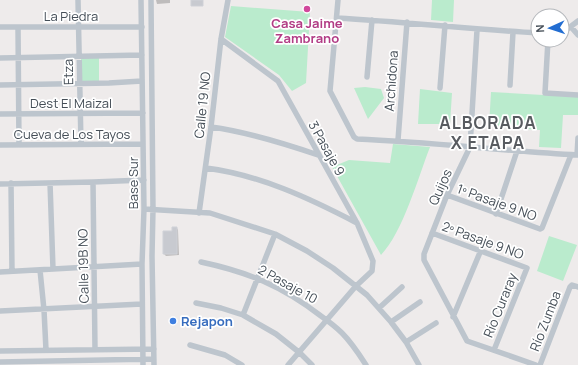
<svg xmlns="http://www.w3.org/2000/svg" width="578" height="365" font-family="Manrope,sans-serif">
	<rect width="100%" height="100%" fill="#eeebeb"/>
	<path fill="#baebcd" d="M432 0H454L453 22 431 20Z
		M231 6 310 12 306 83 292 91 279 75 225 37Z
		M81 57 99 58V83H81Z
		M365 87 381 89 384 98 368 119 354 88Z
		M420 89 452 93 450 124H418Z
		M491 92 578 97V115H563L561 148 539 147 540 130 489 126Z
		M393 144 430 147C418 178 403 232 381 255L332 167 349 160 390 163Z
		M549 236 577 245 563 281 537 271Z"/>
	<path fill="#0003" d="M156 0H170V3L157 4Z
		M177 228 178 230 179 255 166 256 164 254V232H173Z"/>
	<path fill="#c8cad0" stroke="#cfd1d7" d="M191 0H203V6H191Z
		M172 227H177V254H163V231H172Z"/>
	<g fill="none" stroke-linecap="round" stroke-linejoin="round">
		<path stroke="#bdc5cd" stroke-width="5.5" d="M78 0 81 144
			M141 0 144 209 142 264 143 365
			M151 0 153 209 152 256 154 365
			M338 0 330 91 354 137 357 139C431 142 504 151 578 155
			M337 18C404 22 471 29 538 33
			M0 27H142
			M18 27 19 145
			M571 27 578 35
			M477 30 470 147 447 195 424 254V260L467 341 536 365
			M562 33 578 21
			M221 39 278 81 357 223 373 261 372 271 356 286 288 365
			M548 40 545 93 578 95
			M0 58 142 55
			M367 77 372 20
			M0 85 109 83 142 81
			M510 85 513 32
			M440 88 445 25
			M0 114 143 113
			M211 127C248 132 283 143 318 155
			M398 140 407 22
			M0 145 143 144
			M577 155 578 138
			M206 168C260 175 309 198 357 223
			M93 182 95 349
			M11 183 12 271
			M50 183 53 269
			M0 184 93 182 144 180
			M447 195 540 229 542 228 571 155
			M144 209 210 213 275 234 307 251 333 268 367 295 391 322 406 342 419 365
			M199 213 211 127 221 39 228 0
			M496 214 517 151
			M432 233 527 268 494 350
			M201 262C248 272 282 286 321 316 328 321 336 327 342 333 352 343 359 354 366 365
			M40 270 44 310 46 350
			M0 272 142 264
			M196 303 221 308 243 315 276 334 300 353 312 365
			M379 308 402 287
			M0 311 142 304
			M243 315 275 234
			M453 317 481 250
			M391 322 420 302
			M406 342 436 323
			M190 345 225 355 242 365
			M0 351 154 349
			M0 362 154 359
			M540 365 570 287 572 285 578 287"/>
	</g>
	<circle fill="#d1479c" stroke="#fff" stroke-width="1.5" cx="307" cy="9" r="4"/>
	<circle fill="#3f7fe0" stroke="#fff" stroke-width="1.5" cx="173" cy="321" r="4"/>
	<g text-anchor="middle" stroke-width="3.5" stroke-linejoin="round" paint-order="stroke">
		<g font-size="13" fill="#454e57" stroke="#fff">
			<text x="71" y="21">La Piedra</text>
			<text transform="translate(68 72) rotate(-91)" y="5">Etza</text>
			<text transform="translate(391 81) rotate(-86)" y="5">Archidona</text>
			<text x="71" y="108">Dest El Maizal</text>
			<text transform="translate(202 105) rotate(-84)" y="5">Calle 19 NO</text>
			<text x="72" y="139">Cueva de Los Tayos</text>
			<text transform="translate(327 148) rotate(61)" y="5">3 Pasaje 9</text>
			<text transform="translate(133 183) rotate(-90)" y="5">Base Sur</text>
			<text transform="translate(440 187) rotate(-66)" y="5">Quijos</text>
			<text transform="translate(497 202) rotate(20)" y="5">1º Pasaje 9 NO</text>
			<text transform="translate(483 240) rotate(20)" y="5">2º Pasaje 9 NO</text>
			<text transform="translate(83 266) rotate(-91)" y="5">Calle 19B NO</text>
			<text transform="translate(288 284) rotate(29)" y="5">2 Pasaje 10</text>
			<text transform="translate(500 305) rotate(-68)" y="5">Río Curaray</text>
			<text transform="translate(545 321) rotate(-69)" y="5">Río Zumba</text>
		</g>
		<g font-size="13" font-weight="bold" fill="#b23c85" stroke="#fff">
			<text x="307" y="28">Casa Jaime<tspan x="307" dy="15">Zambrano</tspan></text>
		</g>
		<g font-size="13" font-weight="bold" fill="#366cbe" stroke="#fff" text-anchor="start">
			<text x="181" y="326">Rejapon</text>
		</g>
		<g font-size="17" font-weight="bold" letter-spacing="1" fill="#585b60" stroke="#fff">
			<text x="488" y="129">ALBORADA<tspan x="488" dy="20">X ETAPA</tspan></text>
		</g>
	</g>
	<g transform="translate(550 28) rotate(267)"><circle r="19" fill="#ffffff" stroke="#b5b8bc"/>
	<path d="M0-3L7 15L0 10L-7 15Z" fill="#226dd1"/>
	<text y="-6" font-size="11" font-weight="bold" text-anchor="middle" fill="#454e57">N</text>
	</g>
</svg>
